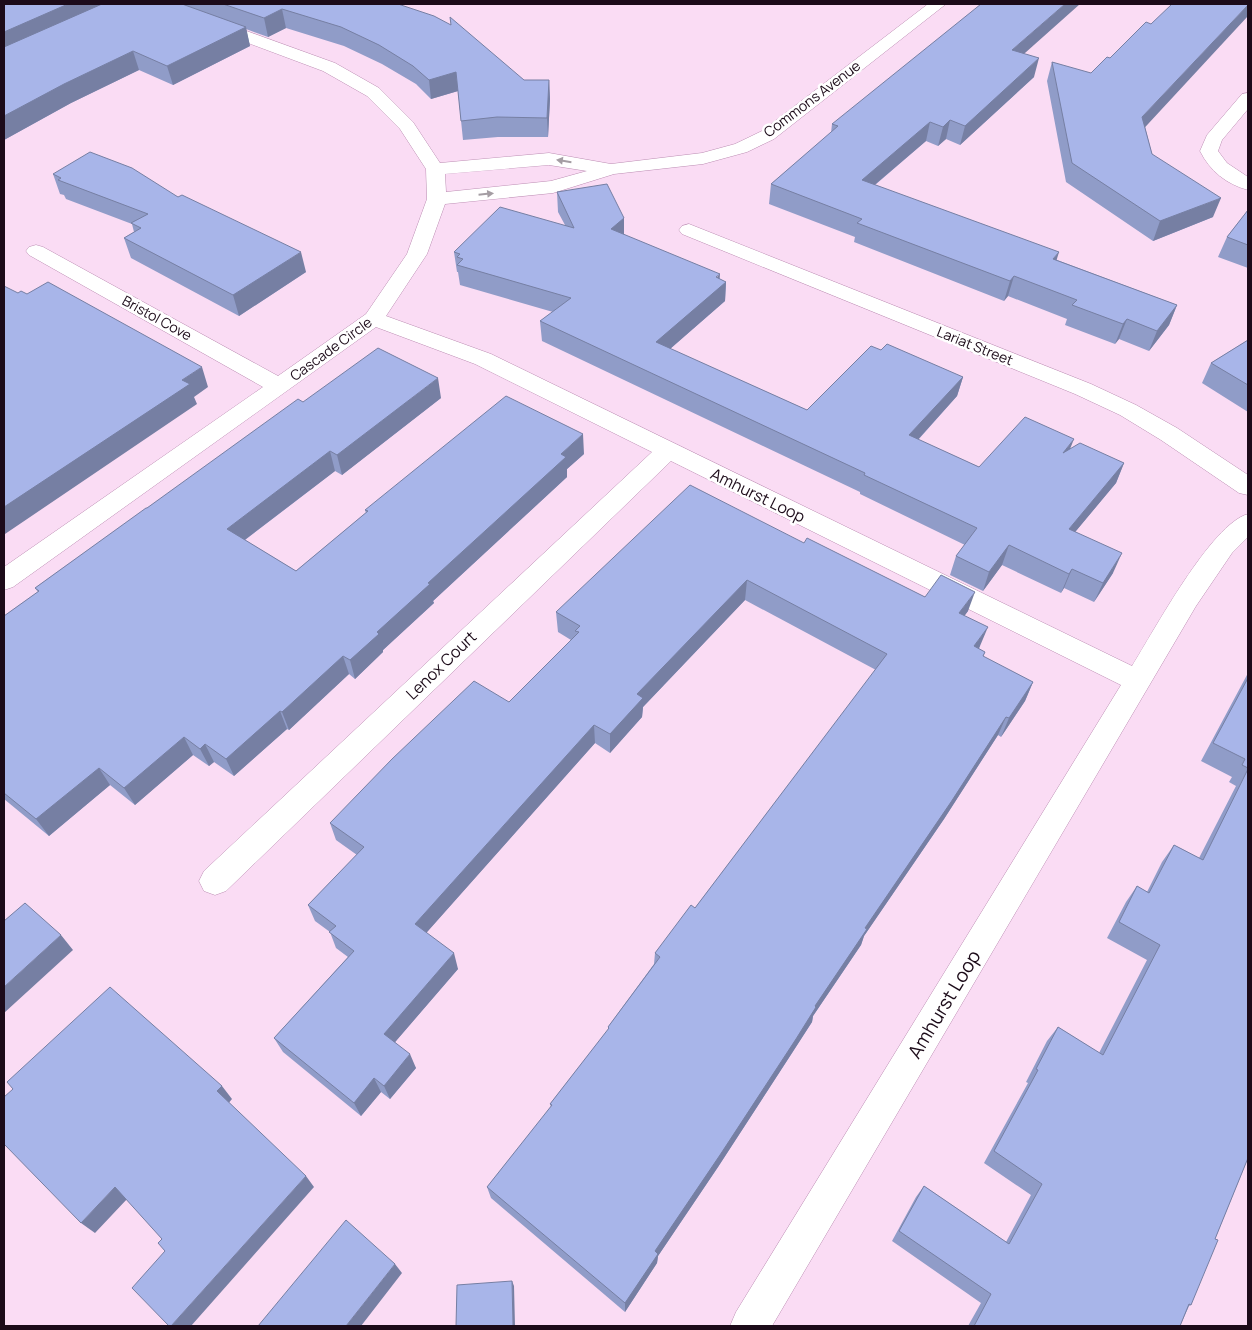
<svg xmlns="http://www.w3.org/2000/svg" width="1252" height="1330" font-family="Manrope,sans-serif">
	<rect width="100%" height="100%" fill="#fadcf4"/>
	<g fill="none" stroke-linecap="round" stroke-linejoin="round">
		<defs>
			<path id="minor" d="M150 4H172L335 63 379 88 413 122 440 163 549 153 611 164 702 153 735 144 762 131 928 4H946L774 139 747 152 703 164 614 174 553 193 445 204 427 254 386 316 491 354 1132 666C1154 631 1211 524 1248 514V537L1232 553 1196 606 772 1326H730L736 1312 1121 685 671 461 226 891 215 895 204 891 199 881 204 871 652 452 475 364 376 327 13 587 4 590V567L263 387 29 255 26 251 29 247 36 245 43 247 278 376 366 314 407 254 427 199 426 169 400 129 367 96 323 71 152 7ZM549 165 587 171 551 181 446 192 445 174Z
				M1248 93V109L1222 140 1218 151 1227 163 1248 177V190C1226 184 1210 171 1200 151L1207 135 1242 94Z
				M689 224 1091 384 1136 405 1177 428 1248 475V495L1239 493 1161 440 1120 415 1075 394 682 234 679 230 682 226Z"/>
		</defs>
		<use href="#minor" stroke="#bc8db3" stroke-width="1"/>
		<use href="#minor" fill="#fff" fill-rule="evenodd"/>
	</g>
	<path fill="#909cc8" d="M4 4H398L524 80H549L550 99 548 137H498L463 140 458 91 431 99 416 84 382 64 344 46 286 28 268 37 246 29 250 46 173 85 139 70 71 103 4 140Z
		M1024 54 1034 77 960 145 946 139 938 146 926 141 875 185 1057 260 1177 305 1169 325 1149 351 1119 339 1115 344 1065 325 1067 319 1008 296 1004 301 854 242 855 237 769 204 771 184 831 133 832 124Z
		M1052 62 1145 127 1152 154 1213 217 1153 241 1066 182 1047 81Z
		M53 174 178 197 306 272 239 316 131 258 124 238 134 232 132 224 66 199 64 195 60 194Z
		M557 192 624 218V235L726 282 725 301 670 349 807 410 881 350 963 377 957 396 918 440 979 467 1070 449 1124 463 1116 483 1075 532 1113 573 1094 602 1064 588 1061 593 1002 565 983 591 950 575 956 556 965 545 860 494V492L542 341 540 321 553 312 460 285 458 272H457L454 252 565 225 558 212Z
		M1248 210V268L1218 257 1227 237Z
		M1248 340V412L1202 383 1211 363Z
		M441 398 342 475 335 471 245 540 296 571 366 513 365 510 584 454 567 469V477L433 601 434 603 383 650V652L355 679 349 674 289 730 287 729 234 776 214 762 209 766 193 755 135 805 110 785 49 836 4 799V616L38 592 35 588 147 508 303 402Z
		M804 543 925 597 968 611 964 616 980 646 979 649 985 652 983 657 1033 682 1025 701 1001 737 998 735 944 819 864 936 861 945 813 1016 812 1022 792 1053 718 1167 658 1256 657 1263 625 1312 491 1198 487 1187 551 1107 550 1104 608 1030V1027L654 964 655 953 695 908 876 670 745 600 643 707 642 717 610 753 595 743 426 933 458 969 395 1042 416 1068 390 1099 381 1092 361 1116 283 1052 274 1038 348 957 336 948 330 932 315 921 308 905 357 855 336 840 330 823 509 702 571 640 558 632 556 612Z
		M1248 673V1158L1215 1239 1191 1305 1189 1306 1180 1326H968L981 1303 892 1241 916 1197 924 1186 1006 1242 1031 1195 984 1163 1028 1083 1026 1082 1047 1041 1058 1027 1099 1053 1147 960 1107 938 1126 902 1137 886 1147 892 1162 862 1174 845 1199 858 1236 786 1229 782 1232 777 1201 761Z"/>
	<path fill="#767fa3" d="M68 4H115L4 54V32Z
		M1065 4H1080L1007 69 1012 50Z
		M1248 5V16L1136 137 1142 117Z
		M282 9 286 28 268 37 264 18Z
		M246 27 250 46 173 85 167 66Z
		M133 51 139 70 71 103 4 140V116L64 84Z
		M1039 58 1034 77 960 145 965 126Z
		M456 72 458 91 431 99 429 80Z
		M549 80 550 99 548 137 547 118Z
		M950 120 946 139 938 146 943 127Z
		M930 122 926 141 858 199 862 180Z
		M1221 198 1213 217 1153 241 1160 221Z
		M624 218V238L611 229Z
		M301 252 306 272 239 316 233 295Z
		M1059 252 1053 272V259Z
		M720 274 719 288 726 282 725 301 655 362 656 342Z
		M1014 276 1008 296 1004 301 1010 281Z
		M1177 305 1169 325 1149 351 1157 331Z
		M1127 319 1119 339 1115 344 1123 324Z
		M202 367 208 387 194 397 197 404 5 534 4 532V507L182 380Z
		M963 377 957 396 904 455 909 435Z
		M438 378 441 398 342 475 337 455Z
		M583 434 584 454 567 469V477L433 601 434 603 383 650V652L355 679 350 660 377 632 561 454Z
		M1074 439 1066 459 1063 453Z
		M330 451 335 471 234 548 227 529Z
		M1124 463 1116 483 1061 549 1069 529Z
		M1009 545 1002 565 983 591 989 572Z
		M1122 553 1113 573 1094 602 1103 583Z
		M1072 569 1064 588 1061 593 1069 574Z
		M747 580 745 600 643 707 642 717 610 753V734L637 694Z
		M975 592 968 611 952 633 959 613Z
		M988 627 980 646 967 665 974 646Z
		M343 656 349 674 289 730 282 712Z
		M1033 682 1025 701 1001 737 1009 718Z
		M280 711 287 729 234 776 226 759Z
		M1006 717 998 735 944 819 864 936 861 945 813 1016 812 1022 792 1053 718 1167 658 1256 657 1263 625 1312V1303L655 1251 865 928Z
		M594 725 595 743 420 940 415 924Z
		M184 737 193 755 135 805 124 788Z
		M205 744 214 762 209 766 200 749Z
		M99 768 110 785 49 836 36 819Z
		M61 935 73 950 4 1013V987Z
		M454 953 458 969 390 1048 384 1034Z
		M410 1054 416 1068 390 1099 384 1086Z
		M374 1078 381 1092 361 1116 354 1103Z
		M222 1086 232 1099 227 1105 217 1091Z
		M306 1176 314 1187 191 1326H171Z
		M115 1187 128 1198 95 1233 81 1223Z
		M395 1264 402 1273 361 1326H346Z
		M512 1281 514 1286 515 1326H513Z"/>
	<path fill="#a8b5e9" stroke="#767fa3" d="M4 4H68L4 32Z
		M102 4H182L246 27 167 66 133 51 64 84 4 116V47Z
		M223 4H398L434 16 451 25 450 17 524 80H549L547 118 497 117 461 121 456 72 429 80 413 66 379 45 341 27 282 9 264 18Z
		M981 4H1065L1012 50 1039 58 965 126 950 120 943 127 930 122 862 180 1059 252 1053 259 1177 305 1157 331 1127 319 1123 324 1072 305 1077 300 1014 276 1010 281 857 223 862 219 771 184 838 126 832 124Z
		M1172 4H1248V5L1142 117 1152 154 1221 198 1160 221 1072 163 1052 62 1091 73 1107 57 1110 58 1146 22 1151 24Z
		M90 152 132 168 178 197 182 195 301 252 233 295 124 238 141 228 131 223 148 214 58 180 61 178 53 174Z
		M607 184 624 218 611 229 720 274 716 277 726 282 656 342 807 410 871 346 881 350 887 344 963 377 909 435 979 467 1025 417 1074 439 1063 453 1080 443 1124 463 1069 529 1122 553 1103 583 1072 569 1069 574 1009 545 989 572 956 556 977 528 864 475 865 473 540 321 571 298 457 265 463 259 457 257 460 254 454 252 500 207 574 228 557 192Z
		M1248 210V245L1227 237Z
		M48 282 202 367 182 380 190 384 4 507V286L18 293 21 291 27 294Z
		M1248 340V385L1211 363Z
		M378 348 438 378 337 455 330 451 227 529 296 571 368 511 365 510 506 396 583 434 561 454 566 457 428 583 430 584 377 632 379 634 350 660 343 656 282 712 280 711 226 759 205 744 200 749 184 737 124 788 99 768 36 819 4 793V616L39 591 35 588 146 508H147L298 399 303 402Z
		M690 485 804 543 807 538 925 597 941 575 975 592 959 613 988 627 974 646 985 652 983 656 1033 682 1009 718 1006 717 951 802 865 928 867 929 815 1006 816 1007 796 1039 720 1155 655 1251 658 1254 625 1303 487 1187 552 1105 550 1104 609 1028 608 1027 660 957 655 953 691 905 695 908 887 654 747 580 637 694 643 698 610 734 594 725 415 924 454 953 384 1034 410 1054 384 1086 374 1078 354 1103 274 1038 354 951 329 932 336 926 308 905 364 847 330 823 392 759 474 681 509 702 579 632 575 631 580 626 556 612Z
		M1248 678V768L1242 765 1245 759 1213 743Z
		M1248 769V1158L1215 1239 1218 1240 1191 1305 1189 1304 1180 1326H974L991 1294 899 1231 924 1186 1009 1244 1042 1184 994 1151 1038 1070 1036 1069 1058 1027 1103 1055 1160 945 1119 922 1137 886 1149 893 1174 845 1203 860Z
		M25 903 61 935 4 987V921Z
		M110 987 222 1086 217 1091 306 1176 171 1326H169L132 1288 165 1251 158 1243 162 1239 115 1187 81 1223 4 1144V1097L13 1089 7 1082Z
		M346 1220 395 1264 346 1326H258Z
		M512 1281 513 1326H456L457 1285Z"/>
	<defs><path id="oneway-solid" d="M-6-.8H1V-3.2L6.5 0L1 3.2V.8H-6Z" transform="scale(1.25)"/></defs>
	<g fill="#a49da3">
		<use href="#oneway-solid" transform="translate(564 161) rotate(-171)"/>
		<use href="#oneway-solid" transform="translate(486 194) rotate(-6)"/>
	</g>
	<g text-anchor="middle" stroke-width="5" stroke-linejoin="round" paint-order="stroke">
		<g font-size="14" fill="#1c0b19" stroke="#fff">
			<text transform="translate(812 99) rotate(-37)" y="5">Commons Avenue</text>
			<text transform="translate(157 318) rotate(29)" y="5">Bristol Cove</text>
			<text transform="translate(975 346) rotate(22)" y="5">Lariat Street</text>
			<text transform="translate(331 349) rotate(-36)" y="5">Cascade Circle</text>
		</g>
		<g font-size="16" fill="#1c0b19" stroke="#fff">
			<text transform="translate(758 495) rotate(26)" y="6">Amhurst Loop</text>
			<text transform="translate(441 665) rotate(-44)" y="6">Lenox Court</text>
		</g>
		<g font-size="19" fill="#1c0b19" stroke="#fff">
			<text transform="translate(944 1004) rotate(-59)" y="7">Amhurst Loop</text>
		</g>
	</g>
	<rect width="1252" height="1330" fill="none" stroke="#1c0b19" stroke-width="10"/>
</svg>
